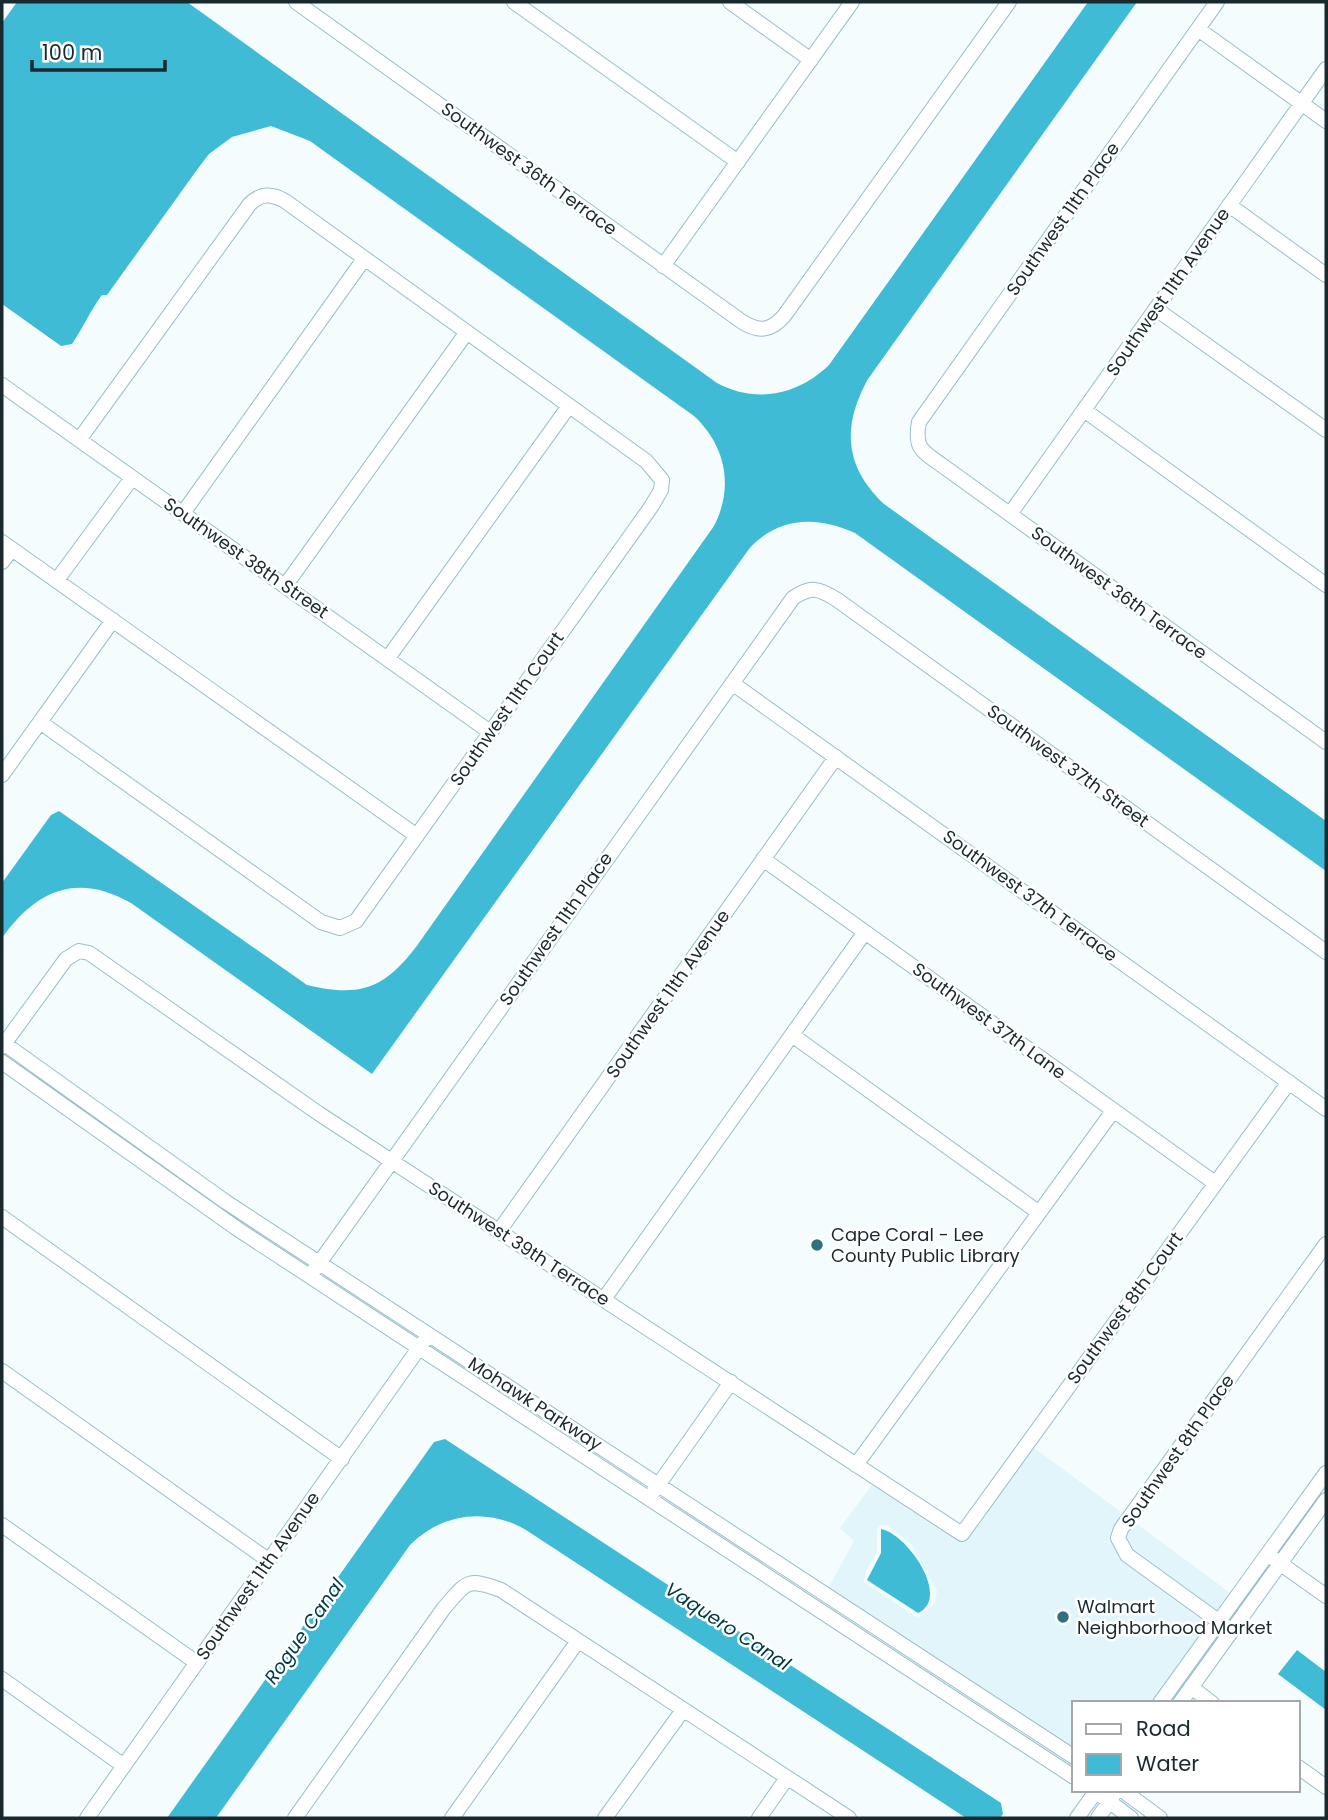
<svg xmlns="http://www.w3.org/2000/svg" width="1328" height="1820" font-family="Poppins,sans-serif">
	<rect width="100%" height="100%" fill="#f4fcfe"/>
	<path fill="#e2f5fb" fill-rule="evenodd" d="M1033 1447 1233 1595 1155 1703H1074V1751L827 1590 854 1541 840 1528 877 1478 968 1536ZM881 1525 888 1526 911 1544 937 1591 935 1603 918 1618 864 1582 866 1571 877 1552V1529Z"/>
	<path fill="#40bbd6" d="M17 2H187L717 383C756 404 798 395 829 365L1088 2H1137L868 379C842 426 844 466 884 504L1326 821V871L855 533C817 516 779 516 749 549L372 1074 131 903C77 872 36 890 2 938V883L51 815 59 811 307 985C359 997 383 990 416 947L714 526C734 487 726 446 694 416L328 154 310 141 271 126 232 137 209 154 199 167 107 295H102C90 311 83 328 72 344L61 346 2 304V23Z
		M445 1439 1001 1803 1003 1814 1000 1818H966L526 1530C487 1507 442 1513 410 1545L216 1818H167L434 1442Z
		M881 1529C906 1533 952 1597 918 1613L867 1580 881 1553Z
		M1297 1650 1326 1672V1710L1278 1674Z"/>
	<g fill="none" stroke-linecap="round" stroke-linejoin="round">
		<defs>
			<path id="minor" d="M296 2 741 321C758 332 770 332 784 316L1009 2
				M514 2 738 162
				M730 2 811 60
				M1217 2 919 422C914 449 922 451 943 466L1326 742
				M1198 29 1326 121
				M1229 205 1326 275
				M663 266 852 2
				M1156 309 1326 430
				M2 385 490 732
				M1084 410 1326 585
				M183 513 364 259
				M1010 514 1326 69
				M2 542 417 836
				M2 562 12 549
				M57 580 132 478
				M285 586 467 332
				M388 658 569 406
				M732 683 1326 1109
				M40 722 321 922 340 928 356 921 651 507 661 490 662 480 646 461 285 201C271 193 260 193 249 205L79 440
				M2 775 113 620
				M763 859 1215 1183
				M792 1035 1038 1212
				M2 1042 226 1202 1074 1757
				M2 1047 66 959 79 951 89 953 318 1113 962 1534 1289 1082
				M2 1062 236 1228 1074 1777
				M2 1217 342 1459
				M499 1231 836 757
				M310 1276 793 598C811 586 818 588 836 599L1326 952
				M604 1299 865 932
				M2 1371 268 1560
				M856 1465 1113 1111
				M654 1491 731 1382
				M2 1525 197 1663
				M1274 1559 1326 1596
				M1232 1631 1127 1555 1118 1538 1121 1529 1326 1244
				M2 1679 124 1766
				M1191 1687 1212 1703
				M1160 1703 1326 1473
				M1180 1703 1326 1500
				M1298 1767 1326 1787
				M1094 1790 1131 1818
				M1122 1790 1160 1818
				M87 1818 424 1341
				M295 1818 444 1608C467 1582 466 1577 501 1590L849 1818
				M452 1818 578 1641
				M605 1818 683 1710
				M759 1818 787 1778
				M1077 1818 1097 1790
				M1098 1818 1113 1796"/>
		</defs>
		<use href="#minor" stroke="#98bfc9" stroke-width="16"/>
		<use href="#minor" stroke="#fff" stroke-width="14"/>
	</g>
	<g fill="#2d7181" stroke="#fff" stroke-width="2.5">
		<circle cx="817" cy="1245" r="7"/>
		<circle cx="1063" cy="1617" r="7"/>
	</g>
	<g text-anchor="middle" stroke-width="5" stroke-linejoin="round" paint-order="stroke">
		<g font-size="18" fill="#1a292d" stroke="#fff">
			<text transform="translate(529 169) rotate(36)" y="6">Southwest 36th Terrace</text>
			<text transform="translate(1063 219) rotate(-55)" y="6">Southwest 11th Place</text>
			<text transform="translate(1168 292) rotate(-55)" y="6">Southwest 11th Avenue</text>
			<text transform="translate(246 558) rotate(35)" y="6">Southwest 38th Street</text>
			<text transform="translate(1119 593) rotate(36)" y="6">Southwest 36th Terrace</text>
			<text transform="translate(507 709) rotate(-55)" y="6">Southwest 11th Court</text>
			<text transform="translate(1068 766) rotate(36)" y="6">Southwest 37th Street</text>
			<text transform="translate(1030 896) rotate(36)" y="6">Southwest 37th Terrace</text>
			<text transform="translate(556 929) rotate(-55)" y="6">Southwest 11th Place</text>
			<text transform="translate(668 994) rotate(-55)" y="6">Southwest 11th Avenue</text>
			<text transform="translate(989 1021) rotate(36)" y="6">Southwest 37th Lane</text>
			<text transform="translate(519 1244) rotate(33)" y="6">Southwest 39th Terrace</text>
			<text transform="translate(1125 1308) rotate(-54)" y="6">Southwest 8th Court</text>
			<text transform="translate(535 1404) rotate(33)" y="6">Mohawk Parkway</text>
			<text transform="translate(1178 1451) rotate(-55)" y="6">Southwest 8th Place</text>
			<text transform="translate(258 1576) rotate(-55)" y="6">Southwest 11th Avenue</text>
		</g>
		<g font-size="18" fill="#1a292d" stroke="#fff" text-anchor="start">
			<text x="831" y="1241">Cape Coral - Lee<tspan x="831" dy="21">County Public Library</tspan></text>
			<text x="1077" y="1613">Walmart<tspan x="1077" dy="21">Neighborhood Market</tspan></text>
		</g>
		<g font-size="19" font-style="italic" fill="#003844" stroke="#fff">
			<text transform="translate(728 1626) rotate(33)" y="7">Vaquero Canal</text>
			<text transform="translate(304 1631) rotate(-55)" y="7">Rogue Canal</text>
		</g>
	</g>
	<rect width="1328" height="1820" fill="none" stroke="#1a292d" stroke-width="7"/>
	<rect x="1072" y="1701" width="228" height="91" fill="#ffffff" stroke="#a3a9ab" stroke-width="2"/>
	<rect x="1086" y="1724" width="35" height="10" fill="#ffffff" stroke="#a3a9ab" stroke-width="2"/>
	<text x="1136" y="1736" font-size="21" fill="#1a292d">Road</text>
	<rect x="1086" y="1754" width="35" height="21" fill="#40bbd6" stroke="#a3a9ab" stroke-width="2"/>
	<text x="1136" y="1771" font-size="21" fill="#1a292d">Water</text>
	<path d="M32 60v10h133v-10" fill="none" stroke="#1a292d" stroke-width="3.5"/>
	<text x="42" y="60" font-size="21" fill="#1a292d" stroke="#ffffff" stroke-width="5" paint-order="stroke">100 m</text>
</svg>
